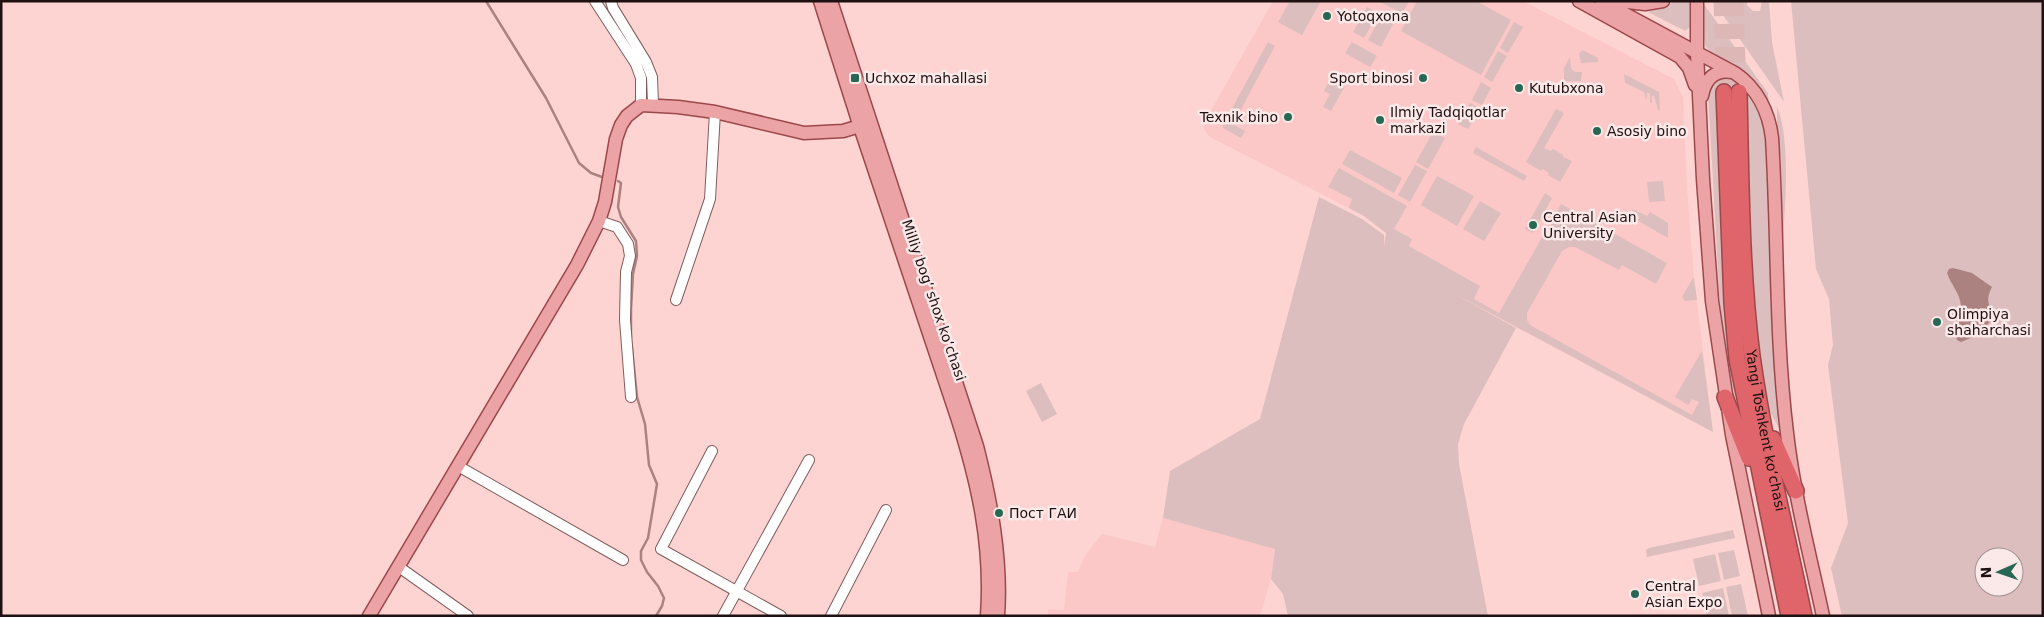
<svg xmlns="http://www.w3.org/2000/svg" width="2044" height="617" font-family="'DejaVu Sans',sans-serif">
	<rect width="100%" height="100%" fill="#fed4d3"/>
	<path fill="#fbc8c7" d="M1273 1H1523L1674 79 1683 97 1687 188 1694 278 1713 432 1382 256 1386 233 1364 216 1210 137 1204 130V123Z
		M1163 518 1275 549 1271 579 1260 616H1048V609L1064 610 1068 572H1078L1084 557 1102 534 1155 547Z"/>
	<path fill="#dbbebd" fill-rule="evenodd" d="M1290 1H1321L1302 35 1278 22Z
		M1379 1H1409L1402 14Z
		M1417 1H1476L1511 20 1481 75 1401 31Z
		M1674 1H1691L1690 27 1685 31 1648 12 1665 7Z
		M1713 1H1747V5L1753 11H1760L1762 1H1769L1772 42 1784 102Z
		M1791 1H2043V616H1842L1831 568 1848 523 1828 365 1833 345 1829 299 1816 269ZM1984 557H2014V587H1984Z
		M1703 3 1768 93 1769 108 1706 47 1704 38Z
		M1367 7 1378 13 1364 38 1353 32Z
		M1382 15 1394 22 1381 47 1368 40Z
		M1514 22 1523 27 1508 53 1500 48Z
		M1268 42 1275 46 1233 124 1245 131 1241 138 1223 128V125Z
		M1352 42 1377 56 1370 67 1345 53Z
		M1582 50 1598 58V62L1581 63 1579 54Z
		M1498 51 1507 56 1492 82 1484 77Z
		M1570 57 1571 69 1575 72H1582L1581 81H1564V68Z
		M1624 74 1659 92 1660 110H1658L1654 96H1652V103H1650V93H1647L1646 100 1644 92 1625 83Z
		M1727 75 1745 86 1763 118 1766 137 1781 432 1767 406 1755 320 1745 91 1717 93 1724 298 1736 404 1731 396 1720 307 1708 92 1711 82Z
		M1331 78 1345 86 1331 111 1323 107 1330 94 1324 91Z
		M1481 82 1491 88 1482 105 1472 100Z
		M1470 103 1480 109 1468 129 1458 124Z
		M1777 106C1792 144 1784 215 1782 257L1779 220 1782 210 1781 157 1777 145Z
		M1556 109 1564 113 1544 148 1551 151 1553 149 1563 155V157L1572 161 1560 182 1548 175 1549 173 1543 169 1541 171 1526 162Z
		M1433 132 1445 138 1428 169 1416 162Z
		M1476 147 1527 176 1524 181 1473 153Z
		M1350 150 1402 178 1394 193 1342 164Z
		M1415 165 1427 171 1410 202 1398 195Z
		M1339 168 1407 206 1394 229 1412 239 1409 246 1480 286 1474 299 1499 313 1561 204 1667 263 1656 284 1622 265 1619 270 1575 247H1569L1562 251 1527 313V320L1530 325 1692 415 1699 402 1692 399 1688 405 1675 397 1702 351 1713 432 1442 287 1516 328 1464 424 1458 444 1459 464 1488 616H1288L1283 594 1271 579 1275 549 1163 518 1170 471 1260 419 1319 197 1362 219 1384 235V248L1386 233 1364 216 1349 208 1352 199 1328 187Z
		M1437 176 1474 196 1457 226 1421 205Z
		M1663 181 1665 201 1649 202 1647 182Z
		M1545 193 1552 198 1533 233 1525 229Z
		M1480 201 1501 213 1484 241 1463 229Z
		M1617 209 1638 219 1640 217 1633 213 1632 209 1647 216 1650 212 1668 223V238Z
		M1693 278H1694L1697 300 1685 301 1682 297Z
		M1041 383 1057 414 1042 422 1026 391Z
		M1733 530 1735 538 1647 557 1646 550 1649 548Z
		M1734 550 1740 576 1724 580 1718 553Z
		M1715 554 1721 581 1699 586 1693 559Z
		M1741 584 1748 616H1732L1726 587Z
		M1723 588 1729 616H1707L1702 593Z"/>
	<path fill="#ac8281" d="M1953 268 1972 273 1992 287C1986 298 1987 306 1996 315L1978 335 1961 342 1957 340C1954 333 1962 317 1961 306 1960 293 1951 285 1947 273L1949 269Z"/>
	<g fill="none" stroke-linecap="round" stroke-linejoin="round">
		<path stroke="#ac8281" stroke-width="2.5" d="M486 1 546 98 579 163 591 173 602 177
			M618 181 621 183 618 207 621 217 636 241 637 256 633 274 631 309V337
			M632 348 637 397 645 424 649 465 657 484 648 538 641 551V560L647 572 658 586 664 598 662 606 656 616"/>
		<path stroke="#ddb7b6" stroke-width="15" stroke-dasharray="15 8" stroke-linecap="butt" d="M1721 1 1724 92
			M1736 1 1739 92"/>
		<defs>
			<path id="minor" d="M595 1 636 64 641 78V105
				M611 1 613 8 646 62 652 77 653 104
				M599 221 617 227 628 244 630 256 626 272 625 320 631 397
				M676 300 710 199 715 112
				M712 451 661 549 781 616
				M458 466 623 560
				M399 567 468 616
				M723 616 809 460
				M831 616 886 510"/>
			<path id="major" d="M820 1 860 127 957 417C978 483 992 545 987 616
				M831 1 977 446C991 501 1002 559 998 616
				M1579 1 1680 57 1689 68 1695 85
				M1601 1 1735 73C1757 88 1769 112 1772 138 1778 236 1775 335 1787 433 1794 495 1810 555 1823 616
				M1618 1 1645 4 1663 1
				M1697 1V53L1703 179 1712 301 1732 435 1769 616
				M1702 96C1705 79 1715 69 1732 72
				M369 616 577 265 599 221 605 202 616 139 621 125 627 116 641 105 678 107 715 112 804 133 843 131 870 123"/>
			<g id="highway">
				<path d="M1724 92 1732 303 1737 359 1789 616"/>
				<path id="s1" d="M1739 92C1741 180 1741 269 1752 356 1764 443 1786 530 1804 616"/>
				<path d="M1725 397 1749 458"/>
				<path d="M1773 439 1796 491"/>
			</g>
		</defs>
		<use href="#minor" stroke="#805c5c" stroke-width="12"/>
		<use href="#major" stroke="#9c484b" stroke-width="15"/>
		<use href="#highway" stroke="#9c484b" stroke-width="18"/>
		<use href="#minor" stroke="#fff" stroke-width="10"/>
		<use href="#major" stroke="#eca3a6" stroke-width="12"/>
		<use href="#highway" stroke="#e0656a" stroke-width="15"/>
	</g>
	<g fill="#286753" stroke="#fae9e8" stroke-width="2">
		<circle cx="1327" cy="16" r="5"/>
		<rect x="850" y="73" width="10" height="10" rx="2.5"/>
		<circle cx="1423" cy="78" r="5"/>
		<circle cx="1519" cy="88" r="5"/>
		<circle cx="1288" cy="117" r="5"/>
		<circle cx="1380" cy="120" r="5"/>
		<circle cx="1597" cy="131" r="5"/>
		<circle cx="1533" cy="225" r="5"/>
		<circle cx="1937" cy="322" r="5"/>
		<circle cx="999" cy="513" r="5"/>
		<circle cx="1635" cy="594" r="5"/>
	</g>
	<g text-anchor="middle" stroke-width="5" stroke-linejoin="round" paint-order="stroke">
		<g font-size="14" fill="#1f1111" stroke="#fae9e8" text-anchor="start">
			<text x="1337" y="21">Yotoqxona</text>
			<text x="865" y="83">Uchxoz mahallasi</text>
			<text x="1413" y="83" text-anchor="end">Sport binosi</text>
			<text x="1529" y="93">Kutubxona</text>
			<text x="1390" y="117">Ilmiy Tadqiqotlar<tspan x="1390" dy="16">markazi</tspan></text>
			<text x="1278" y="122" text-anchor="end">Texnik bino</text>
			<text x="1607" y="136">Asosiy bino</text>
			<text x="1543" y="222">Central Asian<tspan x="1543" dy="16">University</tspan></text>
			<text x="1947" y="319">Olimpiya<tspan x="1947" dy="16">shaharchasi</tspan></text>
			<text x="1009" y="518">Пост ГАИ</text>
			<text x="1645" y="591">Central<tspan x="1645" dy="16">Asian Expo</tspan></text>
		</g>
		<g font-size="14" fill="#1f1111" stroke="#fae9e8">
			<text transform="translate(934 300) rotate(71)" y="5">Milliy bog‘ shox ko‘chasi</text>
			<text dy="5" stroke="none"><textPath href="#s1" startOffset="340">Yangi Toshkent ko‘chasi</textPath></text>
		</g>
	</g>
	<rect width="2044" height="617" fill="none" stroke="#1f1111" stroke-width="5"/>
	<g transform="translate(1999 572) rotate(268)"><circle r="24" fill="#fae9e8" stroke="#a29392"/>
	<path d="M0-4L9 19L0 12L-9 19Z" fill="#286753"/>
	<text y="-8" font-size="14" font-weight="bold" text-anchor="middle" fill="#1f1111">N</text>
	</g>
</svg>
